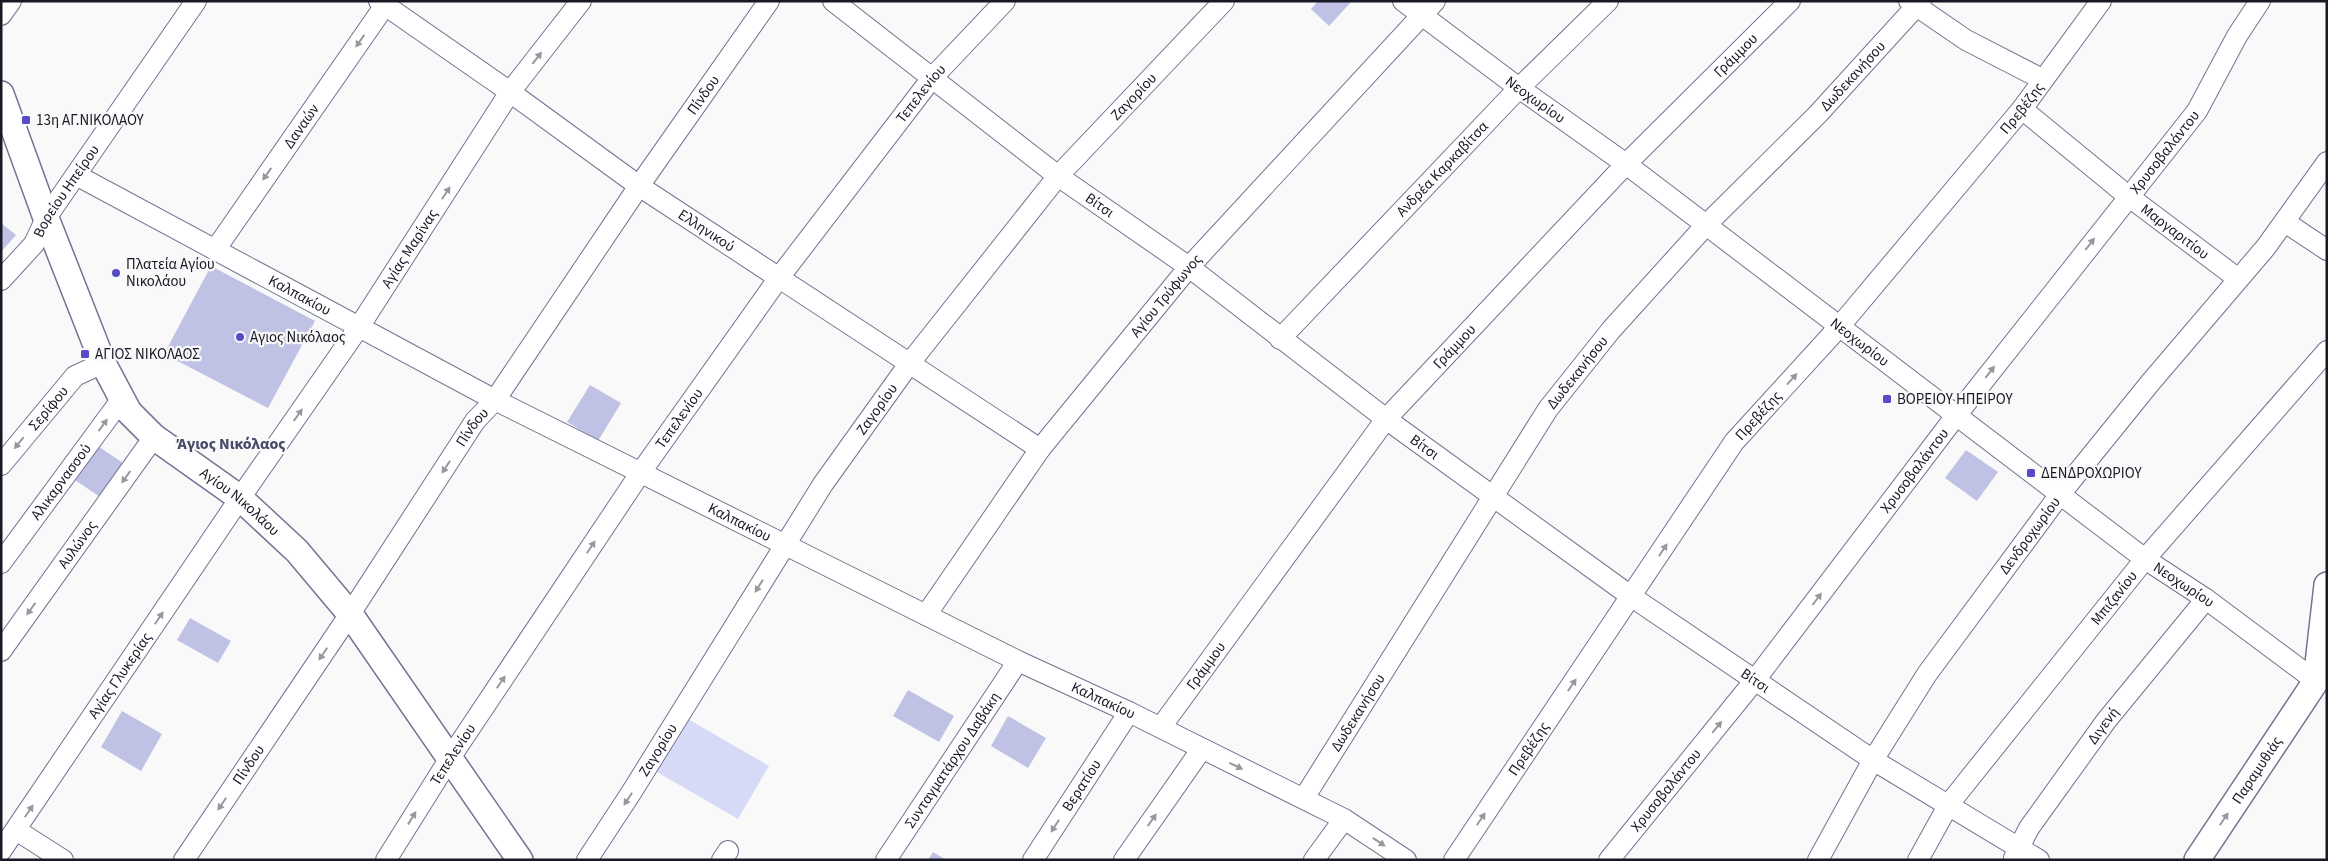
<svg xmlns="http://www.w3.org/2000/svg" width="2328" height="861" font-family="'Source Sans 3',sans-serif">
	<rect width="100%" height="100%" fill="#f9f9f9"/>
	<path fill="#d7daf6" d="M688 719 769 766 738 819 657 772Z"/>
	<path fill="#bfc2e5" d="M1318 1H1352L1329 26 1311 9Z
		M1 223 16 235 1 252Z
		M211 266 315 321 268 408 164 354Z
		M590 385 621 403 598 441 567 422Z
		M98 446 126 465 103 499 75 480Z
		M1966 450 1998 472 1977 501 1945 478Z
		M190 618 231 641 218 663 177 640Z
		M908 690 954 716 939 742 893 716Z
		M122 711 162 734 141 771 101 747Z
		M1008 716 1046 738 1028 768 991 746Z
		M933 852 946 860H928Z"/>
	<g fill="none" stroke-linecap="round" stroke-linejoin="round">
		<defs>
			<g id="minor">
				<path id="s1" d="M379 1 510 92 639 186 1040 449"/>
				<path id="s2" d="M833 1 1058 176 1189 267 1386 419 1632 597 1873 760 2039 860"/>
				<path id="s3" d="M1403 1 1519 88 1626 164 2145 559 2206 599 2316 681 2327 679"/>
				<path d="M1909 1 1966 40 2042 79"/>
				<path d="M1 15 11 1"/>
				<path id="s4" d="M2022 109 2128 196 2237 278"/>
				<path id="s5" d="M76 175 495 400 1018 661 1129 712 1344 819 1406 860"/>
				<path d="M2285 222 2327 250"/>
				<path id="s6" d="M215 250 388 1"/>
				<path id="s7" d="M1 280 34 244 46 218 196 1"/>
				<path id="s8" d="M1280 339 1519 88 1608 1"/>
				<path id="s9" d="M1 465 75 376 103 363"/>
				<path id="s10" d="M1 563 121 400"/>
				<path id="s11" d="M926 615 1040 449 1189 267 1435 1"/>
				<path id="s12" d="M1 651 154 437"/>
				<path id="s13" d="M1161 727 1386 419 1626 164 1790 1"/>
				<path id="s14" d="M1304 798 1548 409 1611 330 1706 225 1818 114 1921 1"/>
				<path d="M16 830 63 860"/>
				<path id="s15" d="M1 851 240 498 359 327 510 92 581 1"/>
				<path id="s16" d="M2014 858 2029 828 2106 721 2206 599"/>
				<path id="s17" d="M184 860 350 614 475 421 495 400 639 186 769 1"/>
				<path id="s18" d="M386 860 450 758 641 472 778 279 932 78 1005 1"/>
				<path id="s19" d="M587 860 631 793 823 484 909 364 1058 176 1224 1"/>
				<path d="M722 860 728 851"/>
				<path id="s20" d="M886 860 1018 661"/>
				<path id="s21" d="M1033 860 1129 712"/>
				<path d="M1124 860 1201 750"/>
				<path d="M1314 860 1344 819"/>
				<path id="s22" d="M1454 860 1734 442 1839 327 2022 109 2101 1"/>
				<path id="s23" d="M1609 860 1755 680 1955 417 2197 111 2237 36 2260 1"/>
				<path id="s24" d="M1818 860 1873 760 1927 674 2061 493 2150 383 2266 247 2327 162"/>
				<path id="s25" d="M1918 860 1949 804 2145 559 2327 351"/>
			</g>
			<g id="tertiary">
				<path id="s26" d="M1 94 46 218 103 363 129 412 154 437 240 498 297 551 350 614 520 860"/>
				<path id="s27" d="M2197 860 2316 681 2327 585"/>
			</g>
		</defs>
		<use href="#minor" stroke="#727493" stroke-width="22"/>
		<use href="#tertiary" stroke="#727493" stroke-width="28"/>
		<use href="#minor" stroke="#fff" stroke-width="20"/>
		<use href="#tertiary" stroke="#fff" stroke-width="25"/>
	</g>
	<defs><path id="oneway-solid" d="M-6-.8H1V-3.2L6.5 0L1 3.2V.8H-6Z" transform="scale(1.25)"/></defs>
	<g fill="#97989d">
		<use href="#oneway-solid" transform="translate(360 41) rotate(125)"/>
		<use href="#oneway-solid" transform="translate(537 58) rotate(-52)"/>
		<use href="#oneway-solid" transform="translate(267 174) rotate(125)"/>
		<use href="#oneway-solid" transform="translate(446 193) rotate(-57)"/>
		<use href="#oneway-solid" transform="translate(2090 244) rotate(-52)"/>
		<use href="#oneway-solid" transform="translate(1990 372) rotate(-52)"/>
		<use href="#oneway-solid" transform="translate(1792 379) rotate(-48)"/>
		<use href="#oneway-solid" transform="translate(298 415) rotate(-55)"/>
		<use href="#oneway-solid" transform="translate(103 425) rotate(-54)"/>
		<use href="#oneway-solid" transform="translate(19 443) rotate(129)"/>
		<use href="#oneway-solid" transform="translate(446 467) rotate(123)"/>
		<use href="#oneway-solid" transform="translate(126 477) rotate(126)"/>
		<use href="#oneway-solid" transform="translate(591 547) rotate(-56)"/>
		<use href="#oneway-solid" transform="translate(1663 550) rotate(-57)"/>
		<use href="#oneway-solid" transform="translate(759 586) rotate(122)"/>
		<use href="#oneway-solid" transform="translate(1817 599) rotate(-53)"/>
		<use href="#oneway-solid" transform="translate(31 609) rotate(126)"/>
		<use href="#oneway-solid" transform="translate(159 618) rotate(-56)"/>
		<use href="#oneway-solid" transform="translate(323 654) rotate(124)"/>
		<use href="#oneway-solid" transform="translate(501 682) rotate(-56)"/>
		<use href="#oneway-solid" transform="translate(1572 685) rotate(-56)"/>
		<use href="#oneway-solid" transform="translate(1717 727) rotate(-51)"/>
		<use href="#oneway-solid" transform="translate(1236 766) rotate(25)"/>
		<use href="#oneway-solid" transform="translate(628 799) rotate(123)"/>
		<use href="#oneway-solid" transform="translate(222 804) rotate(124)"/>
		<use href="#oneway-solid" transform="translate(29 811) rotate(-56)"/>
		<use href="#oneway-solid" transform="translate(412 818) rotate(-58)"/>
		<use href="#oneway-solid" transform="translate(1481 819) rotate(-56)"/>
		<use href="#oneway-solid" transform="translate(2224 819) rotate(-56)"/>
		<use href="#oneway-solid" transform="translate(1152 820) rotate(-55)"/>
		<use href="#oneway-solid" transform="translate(1055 826) rotate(123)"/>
		<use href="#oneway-solid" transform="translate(1379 842) rotate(34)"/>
	</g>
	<g fill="#564cc4" stroke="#f9f9f9" stroke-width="2">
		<rect x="21" y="115" width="10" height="10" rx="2.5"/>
		<circle cx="116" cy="273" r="5"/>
		<circle cx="240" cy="337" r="5"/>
		<rect x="80" y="349" width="10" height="10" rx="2.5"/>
		<rect x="1882" y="394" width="10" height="10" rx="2.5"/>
		<rect x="2026" y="468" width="10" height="10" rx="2.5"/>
	</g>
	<g text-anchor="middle" stroke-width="4.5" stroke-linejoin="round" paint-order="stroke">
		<g font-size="15" fill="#181925" stroke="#f9f9f9">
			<text dy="5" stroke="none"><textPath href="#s13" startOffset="886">Γράμμου</textPath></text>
			<text dy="5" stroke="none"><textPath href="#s14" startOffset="911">Δωδεκανήσου</textPath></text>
			<text dy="5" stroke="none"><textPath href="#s18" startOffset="935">Τεπελενίου</textPath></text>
			<text dy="5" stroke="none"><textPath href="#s17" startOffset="925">Πίνδου</textPath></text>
			<text dy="5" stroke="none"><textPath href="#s19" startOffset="941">Ζαγορίου</textPath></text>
			<text dy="5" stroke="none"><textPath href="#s3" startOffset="165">Νεοχωρίου</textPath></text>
			<text dy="5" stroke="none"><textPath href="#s22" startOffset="944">Πρεβέζης</textPath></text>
			<text dy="5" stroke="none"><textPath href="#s6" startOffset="151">Δαναών</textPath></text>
			<text dy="5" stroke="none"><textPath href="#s23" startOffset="900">Χρυσοβαλάντου</textPath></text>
			<text dy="5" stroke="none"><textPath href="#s8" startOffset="235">Ανδρέα Καρκαβίτσα</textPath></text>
			<text dy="5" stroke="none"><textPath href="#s7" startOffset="111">Βορείου Ηπείρου</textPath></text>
			<text dy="5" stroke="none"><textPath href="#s2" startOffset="336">Βίτσι</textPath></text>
			<text dy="5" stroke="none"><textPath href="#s1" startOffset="400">Ελληνικού</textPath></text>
			<text dy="5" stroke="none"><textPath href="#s4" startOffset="196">Μαργαριτίου</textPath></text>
			<text dy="5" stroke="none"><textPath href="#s15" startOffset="728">Αγίας Μαρίνας</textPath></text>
			<text dy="5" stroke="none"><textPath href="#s5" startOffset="254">Καλπακίου</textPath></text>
			<text dy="5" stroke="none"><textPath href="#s11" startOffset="400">Αγίου Τρύφωνος</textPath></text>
			<text dy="5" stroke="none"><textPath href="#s3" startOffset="570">Νεοχωρίου</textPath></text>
			<text dy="5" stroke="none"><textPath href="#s13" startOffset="481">Γράμμου</textPath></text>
			<text dy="5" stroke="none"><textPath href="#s14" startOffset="506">Δωδεκανήσου</textPath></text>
			<text dy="5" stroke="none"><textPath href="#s9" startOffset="74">Σερίφου</textPath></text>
			<text dy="5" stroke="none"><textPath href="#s19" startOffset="536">Ζαγορίου</textPath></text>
			<text dy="5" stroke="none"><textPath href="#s22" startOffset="539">Πρεβέζης</textPath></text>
			<text dy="5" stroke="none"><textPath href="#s18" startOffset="530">Τεπελενίου</textPath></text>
			<text dy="5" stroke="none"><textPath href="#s17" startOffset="520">Πίνδου</textPath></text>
			<text dy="5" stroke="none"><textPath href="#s2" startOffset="741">Βίτσι</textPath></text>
			<text dy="5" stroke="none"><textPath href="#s23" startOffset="495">Χρυσοβαλάντου</textPath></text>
			<text dy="5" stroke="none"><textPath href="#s10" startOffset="101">Αλικαρνασσού</textPath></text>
			<text dy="5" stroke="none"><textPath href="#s26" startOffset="486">Αγίου Νικολάου</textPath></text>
			<text dy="5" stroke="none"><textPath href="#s5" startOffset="749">Καλπακίου</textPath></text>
			<text dy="5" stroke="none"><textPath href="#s24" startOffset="388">Δενδροχωρίου</textPath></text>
			<text dy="5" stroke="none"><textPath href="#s12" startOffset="131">Αυλώνος</textPath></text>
			<text dy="5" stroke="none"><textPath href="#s3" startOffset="975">Νεοχωρίου</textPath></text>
			<text dy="5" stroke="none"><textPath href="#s25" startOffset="328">Μπιζανίου</textPath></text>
			<text dy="5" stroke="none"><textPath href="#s13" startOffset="76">Γράμμου</textPath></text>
			<text dy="5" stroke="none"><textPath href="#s15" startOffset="212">Αγίας Γλυκερίας</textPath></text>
			<text dy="5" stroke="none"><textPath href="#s2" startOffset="1146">Βίτσι</textPath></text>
			<text dy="5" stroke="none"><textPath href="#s5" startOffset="1154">Καλπακίου</textPath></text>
			<text dy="5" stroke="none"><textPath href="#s14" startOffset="101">Δωδεκανήσου</textPath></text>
			<text dy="5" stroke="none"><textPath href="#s16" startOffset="160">Διγενή</textPath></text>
			<text dy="5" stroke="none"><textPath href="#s19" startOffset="131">Ζαγορίου</textPath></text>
			<text dy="5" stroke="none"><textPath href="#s22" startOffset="134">Πρεβέζης</textPath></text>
			<text dy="5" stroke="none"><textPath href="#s18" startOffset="125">Τεπελενίου</textPath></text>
			<text dy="5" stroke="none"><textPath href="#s20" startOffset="120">Συνταγματάρχου Δαβάκη</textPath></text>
			<text dy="5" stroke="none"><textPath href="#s17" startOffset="115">Πίνδου</textPath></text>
			<text dy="5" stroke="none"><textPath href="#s27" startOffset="108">Παραμυθιάς</textPath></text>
			<text dy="5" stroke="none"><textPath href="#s21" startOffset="89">Βερατίου</textPath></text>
			<text dy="5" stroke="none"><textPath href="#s23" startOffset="90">Χρυσοβαλάντου</textPath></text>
		</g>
		<g font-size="15" fill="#181925" stroke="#f9f9f9" text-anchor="start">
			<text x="36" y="125">13η ΑΓ.ΝΙΚΟΛΑΟΥ</text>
			<text x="126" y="269">Πλατεία Αγίου<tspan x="126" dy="17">Νικολάου</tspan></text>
			<text x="250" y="342">Αγιος Νικόλαος</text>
			<text x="95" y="359">ΑΓΙΟΣ ΝΙΚΟΛΑΟΣ</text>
			<text x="1897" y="404">ΒΟΡΕΙΟΥ ΗΠΕΙΡΟΥ</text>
			<text x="2041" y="478">ΔΕΝΔΡΟΧΩΡΙΟΥ</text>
		</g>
		<g font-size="16" font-weight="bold" fill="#474966" stroke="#f9f9f9">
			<text x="231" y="449">Άγιος Νικόλαος</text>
		</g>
	</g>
	<rect width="2328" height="861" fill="none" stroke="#181925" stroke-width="5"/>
</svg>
